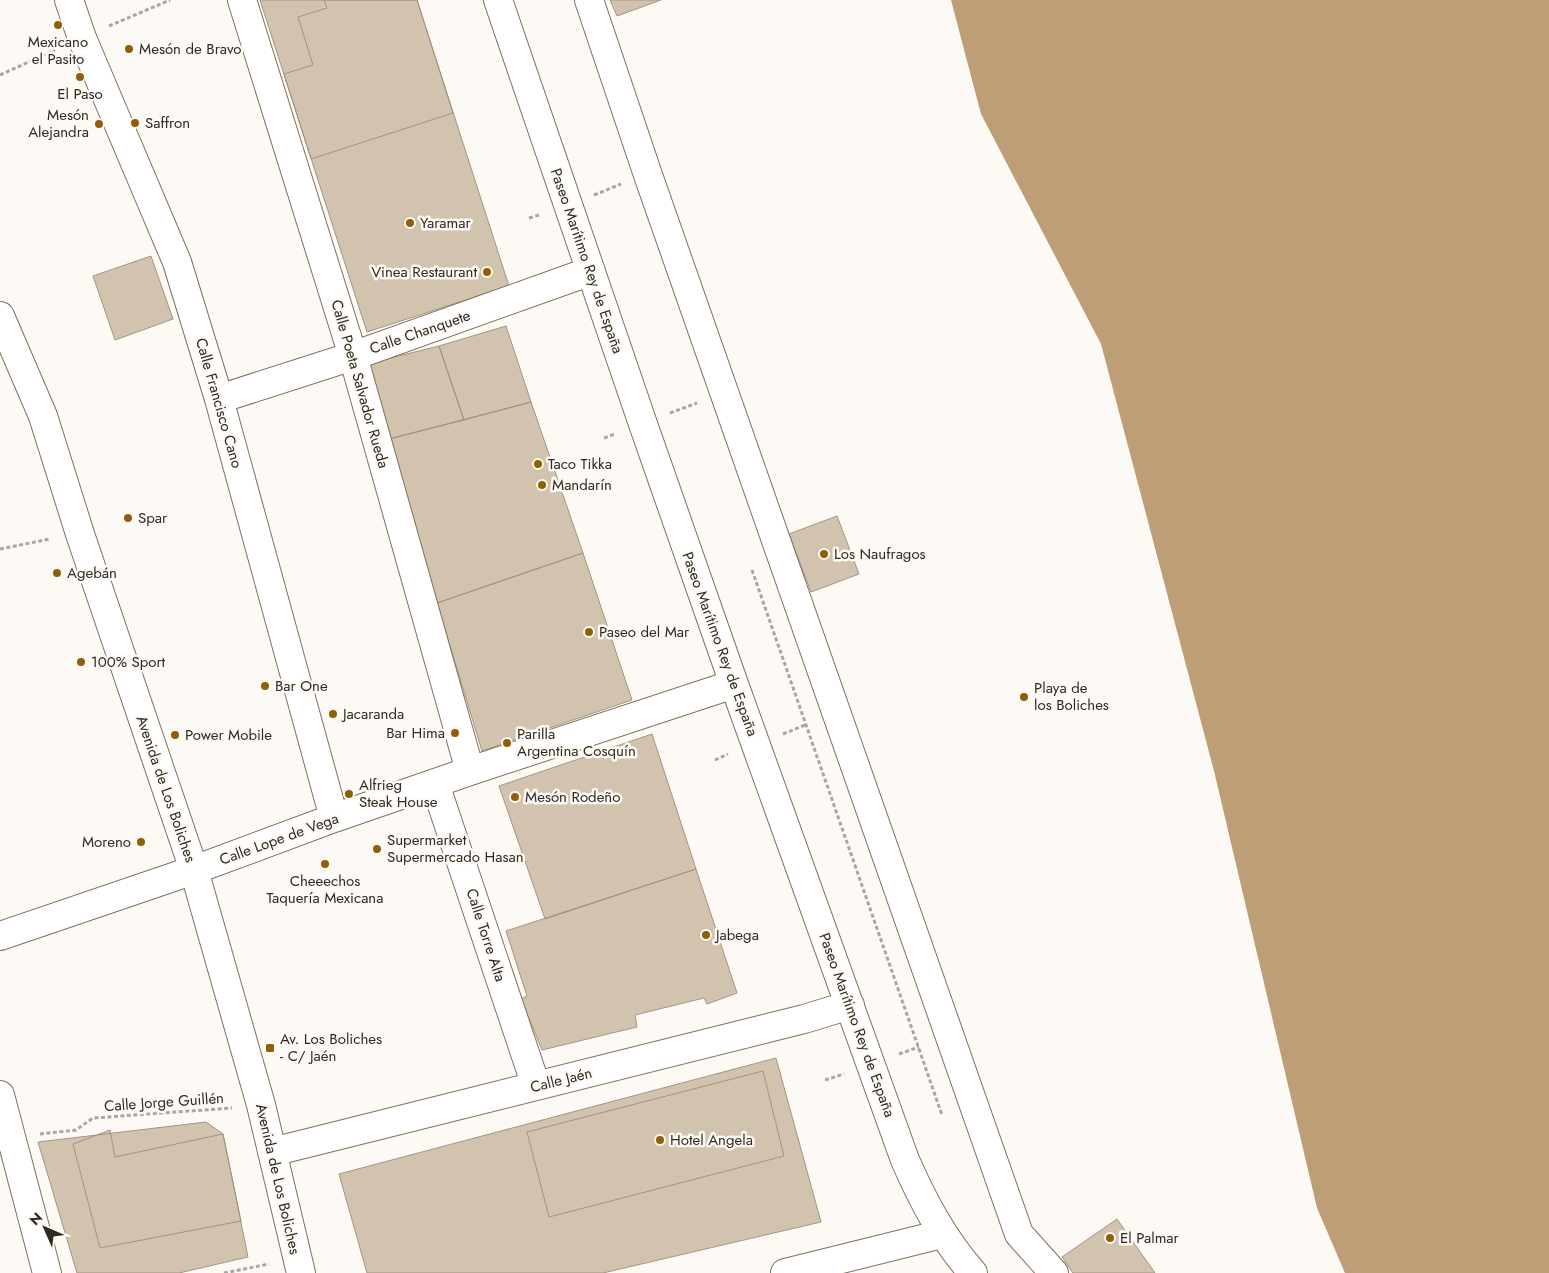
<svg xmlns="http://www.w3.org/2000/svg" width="1549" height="1273" font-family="Jost,sans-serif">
	<rect width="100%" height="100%" fill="#fdfaf5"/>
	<path fill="#bd9e76" d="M951 0H1549V1273H1345L1317 1208 1214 771 1101 344 981 114Z"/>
	<path fill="#d2c3af" stroke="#a39482" d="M260 0H417L509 286 367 332Z
		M324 0H417L453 113 311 159 284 74 313 65 298 17 327 8Z
		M610 0H661L617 16Z
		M151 256 173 319 115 340 93 276Z
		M506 326 531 402 464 420 439 346Z
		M439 346 464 420 389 439 366 364Z
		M531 402 583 553 437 603 389 439Z
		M837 516 859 574 811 592 789 534Z
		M583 553 632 700 482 751 437 603Z
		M652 734 696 869 545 919 499 786Z
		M696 869 737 993 707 1004 704 998 635 1015 637 1027 542 1050 521 999 527 996 506 931Z
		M776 1058 821 1222 603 1273H367L339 1174Z
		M763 1071 784 1156 549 1217 527 1132Z
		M206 1122 223 1134 248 1257 179 1273H77L38 1142Z
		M110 1130 115 1157 223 1134 241 1221 100 1248 73 1144Z
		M1117 1219 1155 1273H1073L1062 1257Z"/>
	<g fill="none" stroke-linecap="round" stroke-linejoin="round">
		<defs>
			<path id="street" d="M69 0 82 38 177 262 219 399 334 818
				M242 0 353 356 470 771
				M498 0 643 424 734 684 905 1160C923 1201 943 1239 973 1273
				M589 0 648 175 1019 1234 1054 1273
				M0 316 43 416 80 534 194 870 261 1105 301 1273
				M219 399 353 356 591 271
				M435 784 536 1086
				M0 936 194 870 334 818 470 771 734 684
				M0 1095 47 1273
				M272 1152 804 1019 850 1005
				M785 1273 942 1234"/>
		</defs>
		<use href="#street" stroke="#7e705e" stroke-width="30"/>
		<path stroke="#aaa6a0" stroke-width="3" stroke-dasharray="4 2.5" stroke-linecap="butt" d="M109 26 170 0
			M0 75 55 50
			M594 195 621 184
			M529 218 539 215
			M670 413 697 403
			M604 438 615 434
			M0 549 50 539
			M752 570 942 1115
			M783 734 805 725
			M715 760 728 754
			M899 1054 919 1047
			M825 1080 844 1074
			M40 1134 76 1130 93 1118 232 1108
			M224 1273 269 1264"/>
		<use href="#street" stroke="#fff" stroke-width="28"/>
	</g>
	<g fill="#8e5f08" stroke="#fdfaf5" stroke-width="2">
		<circle cx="58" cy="25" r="5"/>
		<circle cx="129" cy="49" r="5"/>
		<circle cx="80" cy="77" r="5"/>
		<circle cx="135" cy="123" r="5"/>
		<circle cx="99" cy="124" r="5"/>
		<circle cx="410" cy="223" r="5"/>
		<circle cx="487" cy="272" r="5"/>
		<circle cx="538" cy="464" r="5"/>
		<circle cx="542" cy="485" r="5"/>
		<circle cx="128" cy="518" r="5"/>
		<circle cx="824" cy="554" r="5"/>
		<circle cx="57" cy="573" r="5"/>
		<circle cx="589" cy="632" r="5"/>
		<circle cx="81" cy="662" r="5"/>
		<circle cx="265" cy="686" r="5"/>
		<circle cx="1024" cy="697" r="5"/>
		<circle cx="333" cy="714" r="5"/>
		<circle cx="455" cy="733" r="5"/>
		<circle cx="175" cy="735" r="5"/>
		<circle cx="507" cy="743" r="5"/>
		<circle cx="349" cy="794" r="5"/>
		<circle cx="515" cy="797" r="5"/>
		<circle cx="141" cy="842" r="5"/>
		<circle cx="377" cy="849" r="5"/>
		<circle cx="325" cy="864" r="5"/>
		<circle cx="706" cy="935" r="5"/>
		<rect x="265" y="1043" width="10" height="10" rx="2.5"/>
		<circle cx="660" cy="1140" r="5"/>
		<circle cx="1110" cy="1238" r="5"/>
	</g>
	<g text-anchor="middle" stroke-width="5" stroke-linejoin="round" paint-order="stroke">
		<g font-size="15" fill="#2f2921" stroke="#fdfaf5" text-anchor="start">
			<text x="58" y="47" text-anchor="middle">Mexicano<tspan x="58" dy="17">el Pasito</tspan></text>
			<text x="139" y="54">Mesón de Bravo</text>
			<text x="80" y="99" text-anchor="middle">El Paso</text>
			<text x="89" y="120" text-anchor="end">Mesón<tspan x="89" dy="17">Alejandra</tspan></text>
			<text x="145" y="128">Saffron</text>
			<text x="420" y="228">Yaramar</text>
			<text x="477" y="277" text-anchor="end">Vinea Restaurant</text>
			<text x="548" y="469">Taco Tikka</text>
			<text x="552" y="490">Mandarín</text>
			<text x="138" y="523">Spar</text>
			<text x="834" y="559">Los Naufragos</text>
			<text x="67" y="578">Agebán</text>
			<text x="599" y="637">Paseo del Mar</text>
			<text x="91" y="667">100% Sport</text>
			<text x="275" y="691">Bar One</text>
			<text x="1034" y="693">Playa de<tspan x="1034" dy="17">los Boliches</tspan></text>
			<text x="343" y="719">Jacaranda</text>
			<text x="445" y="738" text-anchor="end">Bar Hima</text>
			<text x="517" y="739">Parilla<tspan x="517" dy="17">Argentina Cosquín</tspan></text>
			<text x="185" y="740">Power Mobile</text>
			<text x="359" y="790">Alfrieg<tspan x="359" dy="17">Steak House</tspan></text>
			<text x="525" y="802">Mesón Rodeño</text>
			<text x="387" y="845">Supermarket<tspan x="387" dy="17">Supermercado Hasan</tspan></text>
			<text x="131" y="847" text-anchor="end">Moreno</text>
			<text x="325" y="886" text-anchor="middle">Cheeechos<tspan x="325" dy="17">Taquería Mexicana</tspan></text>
			<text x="716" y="940">Jabega</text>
			<text x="280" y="1044">Av. Los Boliches<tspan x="280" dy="17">- C/ Jaén</tspan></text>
			<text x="670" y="1145">Hotel Angela</text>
			<text x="1120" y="1243">El Palmar</text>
		</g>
		<g font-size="15" fill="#2f2921" stroke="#fdfaf5">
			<text transform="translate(587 261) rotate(71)" y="5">Paseo Marítimo Rey de España</text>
			<text transform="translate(420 332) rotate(-19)" y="5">Calle Chanquete</text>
			<text transform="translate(360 384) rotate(74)" y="5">Calle Poeta Salvador Rueda</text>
			<text transform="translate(219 403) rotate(74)" y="5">Calle Francisco Cano</text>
			<text transform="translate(720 644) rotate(70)" y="5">Paseo Marítimo Rey de España</text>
			<text transform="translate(166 789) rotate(71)" y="5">Avenida de Los Boliches</text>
			<text transform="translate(279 839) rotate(-20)" y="5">Calle Lope de Vega</text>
			<text transform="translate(486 935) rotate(72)" y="5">Calle Torre Alta</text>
			<text transform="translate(857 1025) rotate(70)" y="5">Paseo Marítimo Rey de España</text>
			<text transform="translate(561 1080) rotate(-14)" y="5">Calle Jaén</text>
			<text transform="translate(164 1102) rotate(-4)" y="5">Calle Jorge Guillén</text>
			<text transform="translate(278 1179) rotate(77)" y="5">Avenida de Los Boliches</text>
		</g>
	</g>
	<g transform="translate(45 1228) rotate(315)" stroke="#fdfaf5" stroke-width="4" paint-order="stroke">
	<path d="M0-4L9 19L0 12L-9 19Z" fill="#2f2921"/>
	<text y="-8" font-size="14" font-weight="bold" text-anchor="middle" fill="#2f2921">N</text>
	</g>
</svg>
